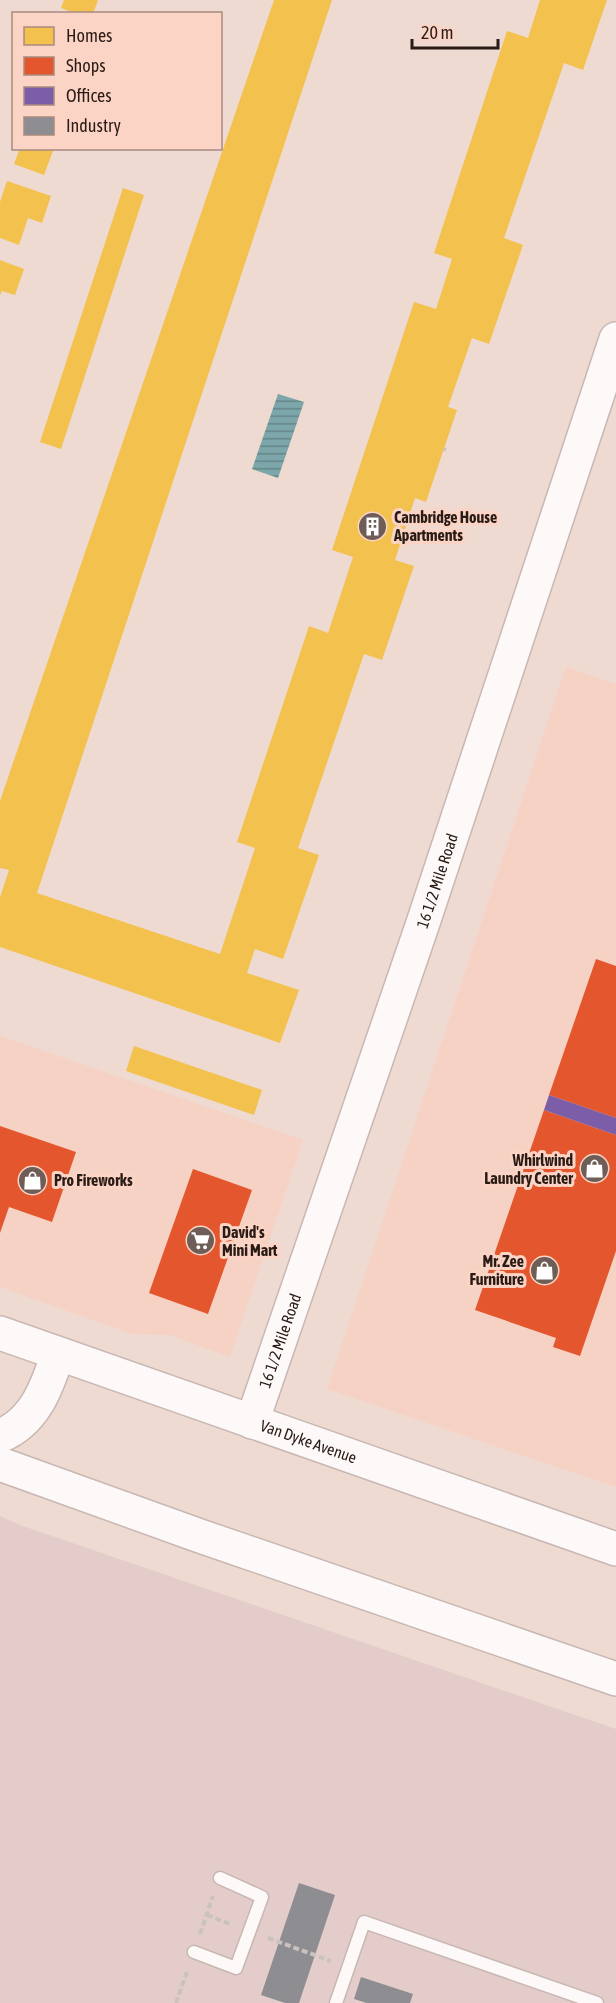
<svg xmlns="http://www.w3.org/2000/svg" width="616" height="2003" font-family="'Asap Condensed',sans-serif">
	<defs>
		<pattern id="water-rules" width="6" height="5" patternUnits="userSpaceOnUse" patternTransform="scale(1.5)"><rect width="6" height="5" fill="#7ca6a9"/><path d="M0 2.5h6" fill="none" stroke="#668688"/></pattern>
	</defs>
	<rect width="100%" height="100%" fill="#efdad2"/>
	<path fill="#f5d2c4" d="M566 667 616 684V1487L327 1389Z
		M0 1036 303 1140 230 1357 169 1335 132 1334 0 1287Z"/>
	<path fill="#e3ccc9" d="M0 1516 20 1525 616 1729V2003H0Z"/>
	<path fill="url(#water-rules)" d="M278 394 304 402 278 478 252 469Z"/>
	<path fill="#f2c14e" d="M64 0H98L93 14H77L61 8Z
		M274 0H332L37 893 220 954 255 848 237 842 309 626 328 633 353 557 332 550 414 302 436 309 452 259 434 253 507 31 528 38 540 0H607L583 70 564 63 504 238 523 245 489 344 472 338 448 407 457 410 426 502 415 498 395 560 414 566 382 660 364 654 298 848 319 855 283 959 255 949 247 973 299 990 280 1043 0 947V897L9 870 0 868V801Z
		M20 148H54L44 175 14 164Z
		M7 181 51 196 42 223 28 218 19 245 0 238V202Z
		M123 188 144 195 61 449 40 442Z
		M0 260 24 269 15 295 2 291 0 295Z
		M134 1046 262 1090 254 1115 126 1071Z"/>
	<path fill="#e4572e" d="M596 959 616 966V1118L549 1095Z
		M544 1110 616 1135V1251L580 1356 553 1347 556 1338 475 1310Z
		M0 1126 76 1152 52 1222 9 1207 0 1233Z
		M193 1169 252 1190 208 1314 149 1293Z"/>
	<path fill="#7b5ea7" d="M549 1095 616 1118V1135L544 1110Z"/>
	<path fill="#8d8d92" d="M299 1883 335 1895 299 2003H285L261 1995Z
		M361 1977 413 1994 410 2003H367L354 1999Z"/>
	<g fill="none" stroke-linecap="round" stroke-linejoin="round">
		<defs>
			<path id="lane" d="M194 1952 236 1968 262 1897 220 1878
				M336 2003 364 1922 597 2003"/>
			<g id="secondary">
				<path id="s1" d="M252 1422 423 923 616 339"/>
			</g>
			<g id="primary">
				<path id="s2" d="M0 1333 616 1549"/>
				<path d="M0 1436C35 1422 47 1387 58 1354"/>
				<path d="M0 1464 200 1536 616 1679"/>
			</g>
		</defs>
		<use href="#lane" stroke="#c8b7b2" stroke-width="15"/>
		<use href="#secondary" stroke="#c8b7b2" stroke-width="36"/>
		<use href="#primary" stroke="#c8b7b2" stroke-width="36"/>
		<path stroke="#c9c2bf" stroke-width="4" stroke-dasharray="6 3" stroke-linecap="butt" d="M444 449 446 450
			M207 1915 232 1925
			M200 1934 213 1896
			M268 1938 331 1961
			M176 2003 188 1969"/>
		<use href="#lane" stroke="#fdf9f8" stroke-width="12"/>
		<use href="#secondary" stroke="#fdf9f8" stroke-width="33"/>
		<use href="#primary" stroke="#fdf9f8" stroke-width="33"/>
	</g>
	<defs>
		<symbol id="building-disc" viewBox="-11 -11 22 22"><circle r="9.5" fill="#6e5e57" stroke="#fcd4c5"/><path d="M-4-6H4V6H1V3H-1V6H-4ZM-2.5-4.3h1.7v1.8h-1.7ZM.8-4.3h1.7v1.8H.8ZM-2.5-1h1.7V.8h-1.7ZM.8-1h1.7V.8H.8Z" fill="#fff"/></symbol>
		<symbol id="shop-disc" viewBox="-11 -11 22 22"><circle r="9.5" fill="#6e5e57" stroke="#fcd4c5"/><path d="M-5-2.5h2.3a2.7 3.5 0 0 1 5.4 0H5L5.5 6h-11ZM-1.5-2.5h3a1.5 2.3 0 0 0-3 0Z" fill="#fff"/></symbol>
		<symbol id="supermarket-disc" viewBox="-11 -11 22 22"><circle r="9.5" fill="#6e5e57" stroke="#fcd4c5"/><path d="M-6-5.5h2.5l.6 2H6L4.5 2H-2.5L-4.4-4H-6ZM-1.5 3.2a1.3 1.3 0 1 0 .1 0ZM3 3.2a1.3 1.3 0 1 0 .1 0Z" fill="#fff"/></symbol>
	</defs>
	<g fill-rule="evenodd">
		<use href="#building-disc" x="356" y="510" width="33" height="33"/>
		<use href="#shop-disc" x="578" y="1152" width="33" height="33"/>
		<use href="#shop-disc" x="16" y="1164" width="33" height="33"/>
		<use href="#supermarket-disc" x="184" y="1224" width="33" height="33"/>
		<use href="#shop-disc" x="528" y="1254" width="33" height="33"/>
	</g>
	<g text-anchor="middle" stroke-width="6" stroke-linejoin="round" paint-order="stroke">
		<g font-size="16" font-weight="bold" fill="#291b15" stroke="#fcd4c5" text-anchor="start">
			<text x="394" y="523">Cambridge House<tspan x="394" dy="18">Apartments</tspan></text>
			<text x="573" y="1166" text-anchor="end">Whirlwind<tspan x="573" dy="18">Laundry Center</tspan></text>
			<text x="54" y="1186">Pro Fireworks</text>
			<text x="222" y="1238">David's<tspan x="222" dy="18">Mini Mart</tspan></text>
			<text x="524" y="1267" text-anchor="end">Mr. Zee<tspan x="524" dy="18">Furniture</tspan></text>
		</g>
		<g font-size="16" fill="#291b15" stroke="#fcd4c5">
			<text dy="6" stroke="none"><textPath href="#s1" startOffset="572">16 1/2 Mile Road</textPath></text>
			<text dy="6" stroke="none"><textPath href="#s1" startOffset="86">16 1/2 Mile Road</textPath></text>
			<text dy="6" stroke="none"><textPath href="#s2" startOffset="327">Van Dyke Avenue</textPath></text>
		</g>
	</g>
	<rect x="12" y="12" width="210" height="138" fill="#fcd4c5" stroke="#a88a7f" stroke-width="1.5"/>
	<rect x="24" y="27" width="30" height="18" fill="#f2c14e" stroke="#a88a7f" stroke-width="1.5"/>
	<text x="66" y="42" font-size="18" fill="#291b15">Homes</text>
	<rect x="24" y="57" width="30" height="18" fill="#e4572e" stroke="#a88a7f" stroke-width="1.5"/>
	<text x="66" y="72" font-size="18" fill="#291b15">Shops</text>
	<rect x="24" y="87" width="30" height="18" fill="#7b5ea7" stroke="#a88a7f" stroke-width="1.5"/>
	<text x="66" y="102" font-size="18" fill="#291b15">Offices</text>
	<rect x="24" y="117" width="30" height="18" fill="#8d8d92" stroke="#a88a7f" stroke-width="1.5"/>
	<text x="66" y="132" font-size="18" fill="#291b15">Industry</text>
	<path d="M412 39v9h86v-9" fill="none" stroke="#291b15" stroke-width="3"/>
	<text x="421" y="39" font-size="18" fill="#291b15" stroke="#fcd4c5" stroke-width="4.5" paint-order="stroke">20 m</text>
</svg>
